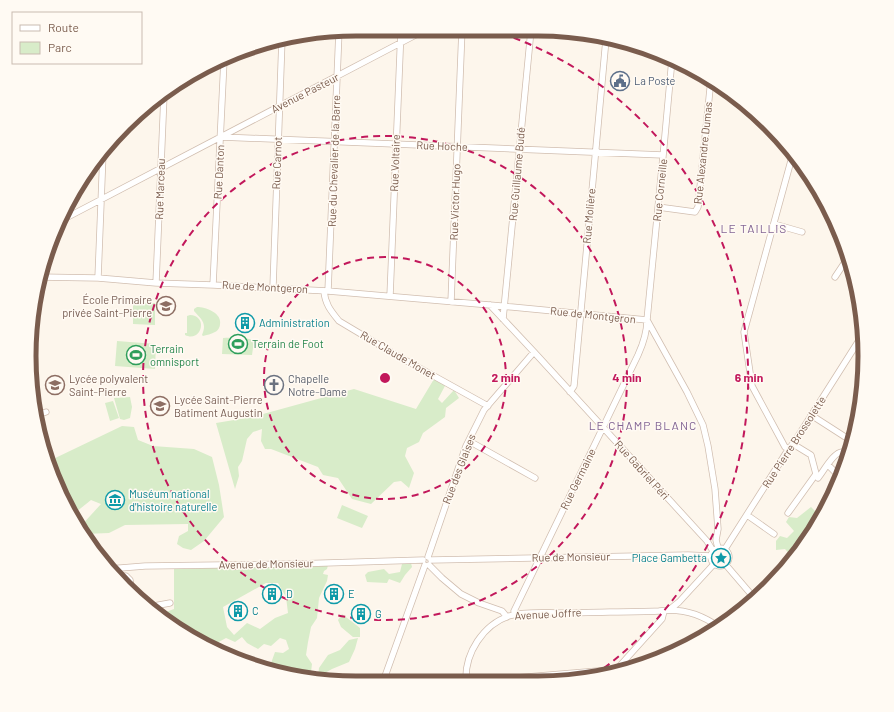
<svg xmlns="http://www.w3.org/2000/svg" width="894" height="712" font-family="Barlow,sans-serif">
	<rect width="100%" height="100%" fill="#fdf6ec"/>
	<path fill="#d8ecc9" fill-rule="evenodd" d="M133 302 155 303V325L133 324Z
		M197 307C206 307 222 313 220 324 220 327 218 331 215 332 212 334 206 335 203 336L202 335C207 323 202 320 194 311V309Z
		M190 315C209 316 201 343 185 335V333H187V316Z
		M223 338C232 338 245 336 254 341L252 355 222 354Z
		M117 341 156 344 155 369 115 366Z
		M434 379 446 384 438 399 442 403 454 390 459 398 446 408 445 417 423 433 419 442 407 448 405 456 414 473 409 488 401 481 394 482 371 504 352 499 338 478 323 475 318 467 271 449H265L261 441 262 429 253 432 247 439 242 461 238 467 239 476 235 489 216 423 252 417 354 389 416 409Z
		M130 397 132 407 130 418 124 420 120 419 114 398Z
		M113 401 119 418 110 421 105 403Z
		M122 426 134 427 138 440 153 446 194 449 212 457 219 485 224 517 204 541 191 550 183 548 177 544 179 536 188 531V524L125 525 109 533 84 534 80 527 101 504 91 500 71 516 49 461Z
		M342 505 368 516 362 528 337 518Z
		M811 507 821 517 797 555 789 565 788 563 790 555 785 549 776 550V541L780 536 787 538 794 531 786 522 789 517 797 518Z
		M411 563 412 567 405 575 400 583 389 579 387 583 367 582 365 575 368 572 384 569 389 574 400 572 402 564Z
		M328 565 327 569 324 571 323 574 328 575 327 581 319 598 317 618 311 627 308 642 306 655 312 664 311 672 299 677H292L266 669 270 666 275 652 283 653 289 649 286 640 280 638 271 646 264 644 258 649 247 643 242 637 235 642 226 638 215 644 209 643V645L157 616 153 612 158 610 163 613 174 609V569ZM266 583H278L286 597 288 613 275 618 260 629 247 623 234 635 227 627 223 607Z
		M342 614 360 628V637H353L341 627 338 620Z
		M358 638 355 649 349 662 332 669 323 674 324 677H318L319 668 328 655 340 650 349 640Z"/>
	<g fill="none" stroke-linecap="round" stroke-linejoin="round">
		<defs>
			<path id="minor" d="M221 137 663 155
				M658 207 695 212 698 207 711 79
				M62 220 427 29
				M774 224 802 232
				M39 277 98 278 156 283 213 285 328 291 512 307 647 320
				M835 277 849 256
				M98 278 103 153
				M156 283 164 95
				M213 285 224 60
				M273 287 282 39
				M324 291C325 304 331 311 339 321L396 355 488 406
				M328 291 339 31
				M390 296 401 29
				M451 302 462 29
				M490 305 534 352 707 541 713 551
				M503 319 531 30
				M647 320 687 392 703 425 708 446 715 489 718 529 716 540 718 548
				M570 392 574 386 606 39
				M37 415 46 412
				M811 415 853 442
				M469 441 535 478
				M789 449 785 447 752 386 744 332 792 157
				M828 465 835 472H838L844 468
				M816 474 818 478C823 472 835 450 843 452 845 452 847 454 848 456
				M788 513 816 474 811 455 793 444
				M747 515 774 534
				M711 557a9 9 0 1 1 18 0a9 9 0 1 1-18 0Z
				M725 549 786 453 797 438 863 334
				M428 557 466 446 484 410 534 352
				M431 560 688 555 711 556
				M429 565 442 578 461 594 479 603 502 611 507 617
				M726 565 756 600
				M108 569 145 566 293 564 423 560
				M115 576H126L130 580 132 592
				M148 607 170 603
				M669 610 679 602 714 564
				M515 615 514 611 516 607 638 355C643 344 647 332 647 320L664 146 672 59
				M616 670 662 619 664 611
				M384 679 425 565
				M466 680C465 653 483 625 509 616 525 611 545 613 561 613 594 612 626 612 659 611 680 608 701 614 719 627
				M480 681 633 668"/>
		</defs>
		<use href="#minor" stroke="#d1beb0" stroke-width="7"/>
		<use href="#minor" stroke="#fff" stroke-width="5.5"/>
	</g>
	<g fill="none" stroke="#c2185b" stroke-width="2" stroke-dasharray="7 5">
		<circle cx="385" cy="378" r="121"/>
		<circle cx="385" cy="378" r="242"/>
		<path d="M491 30A364 364 0 0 1 596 674"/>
	</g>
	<defs>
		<symbol id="civic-ring" viewBox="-11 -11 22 22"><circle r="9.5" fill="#fffaf3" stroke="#5c6f8a" stroke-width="1.5"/><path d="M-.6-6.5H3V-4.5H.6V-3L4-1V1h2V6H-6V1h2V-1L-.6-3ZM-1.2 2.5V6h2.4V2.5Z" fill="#5c6f8a"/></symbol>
		<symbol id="school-ring" viewBox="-11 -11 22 22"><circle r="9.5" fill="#fffaf3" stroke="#8d6e63" stroke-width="1.5"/><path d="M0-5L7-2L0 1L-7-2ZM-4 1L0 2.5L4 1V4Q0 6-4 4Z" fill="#8d6e63"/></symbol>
		<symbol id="building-ring" viewBox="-11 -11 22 22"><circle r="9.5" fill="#fffaf3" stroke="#0f9aa8" stroke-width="1.5"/><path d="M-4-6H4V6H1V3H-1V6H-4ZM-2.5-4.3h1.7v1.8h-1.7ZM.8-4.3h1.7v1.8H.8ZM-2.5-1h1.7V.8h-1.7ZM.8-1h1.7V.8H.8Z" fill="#0f9aa8"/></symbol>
		<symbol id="stadium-ring" viewBox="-11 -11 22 22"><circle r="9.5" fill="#fffaf3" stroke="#2e9e5b" stroke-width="1.5"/><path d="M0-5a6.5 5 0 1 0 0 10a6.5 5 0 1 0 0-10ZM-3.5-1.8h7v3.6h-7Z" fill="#2e9e5b"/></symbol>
		<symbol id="church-ring" viewBox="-11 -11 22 22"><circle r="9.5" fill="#fffaf3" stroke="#6b7280" stroke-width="1.5"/><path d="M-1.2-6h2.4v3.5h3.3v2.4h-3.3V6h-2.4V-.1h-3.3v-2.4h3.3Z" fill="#6b7280"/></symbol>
		<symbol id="museum-ring" viewBox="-11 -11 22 22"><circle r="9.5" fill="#fffaf3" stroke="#0f9aa8" stroke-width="1.5"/><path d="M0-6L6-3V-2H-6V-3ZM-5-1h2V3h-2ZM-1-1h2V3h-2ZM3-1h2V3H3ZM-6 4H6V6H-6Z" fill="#0f9aa8"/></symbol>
		<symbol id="sight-ring" viewBox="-11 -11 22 22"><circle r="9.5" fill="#fffaf3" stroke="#0f9aa8" stroke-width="1.5"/><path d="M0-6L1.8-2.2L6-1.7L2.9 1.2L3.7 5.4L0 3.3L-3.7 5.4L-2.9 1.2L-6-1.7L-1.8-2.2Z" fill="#0f9aa8"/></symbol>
	</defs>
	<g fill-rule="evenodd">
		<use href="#civic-ring" x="609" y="70" width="22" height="22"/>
		<use href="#school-ring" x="155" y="295" width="22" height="22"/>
		<use href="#building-ring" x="234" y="312" width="22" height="22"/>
		<use href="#stadium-ring" x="227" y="333" width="22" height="22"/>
		<use href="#stadium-ring" x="125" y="344" width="22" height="22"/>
		<use href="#school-ring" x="44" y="374" width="22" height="22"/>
		<use href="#church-ring" x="263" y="374" width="22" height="22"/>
		<use href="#school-ring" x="149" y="395" width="22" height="22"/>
		<use href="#museum-ring" x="104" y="489" width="22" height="22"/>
		<use href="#sight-ring" x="710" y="547" width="22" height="22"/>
		<use href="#building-ring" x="261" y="583" width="22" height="22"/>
		<use href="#building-ring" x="323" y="583" width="22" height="22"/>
		<use href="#building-ring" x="227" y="600" width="22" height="22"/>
		<use href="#building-ring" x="350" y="603" width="22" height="22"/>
	</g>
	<g text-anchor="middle" stroke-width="3" stroke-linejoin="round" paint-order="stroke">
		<g font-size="11" fill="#4e5e75" stroke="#fffaf3" text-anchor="start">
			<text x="634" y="85">La Poste</text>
		</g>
		<g font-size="11" fill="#7a5c4d" stroke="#fffaf3">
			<text transform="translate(305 93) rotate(-27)" y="4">Avenue Pasteur</text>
			<text transform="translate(442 146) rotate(2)" y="4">Rue Hoche</text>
			<text transform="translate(703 153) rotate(-84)" y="4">Rue Alexandre Dumas</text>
			<text transform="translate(334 161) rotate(-88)" y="4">Rue du Chevalier de la Barre</text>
			<text transform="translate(277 163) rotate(-88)" y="4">Rue Carnot</text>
			<text transform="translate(395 163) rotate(-88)" y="4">Rue Voltaire</text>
			<text transform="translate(219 172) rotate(-87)" y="4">Rue Danton</text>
			<text transform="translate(517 174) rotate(-85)" y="4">Rue Guillaume Budé</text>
			<text transform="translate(160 189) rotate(-88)" y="4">Rue Marceau</text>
			<text transform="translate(660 190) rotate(-84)" y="4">Rue Corneille</text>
			<text transform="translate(455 202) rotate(-88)" y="4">Rue Victor Hugo</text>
			<text transform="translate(589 216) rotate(-85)" y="4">Rue Molière</text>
			<text transform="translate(265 287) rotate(3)" y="4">Rue de Montgeron</text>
			<text transform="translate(593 315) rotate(6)" y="4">Rue de Montgeron</text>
			<text transform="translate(398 355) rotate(30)" y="4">Rue Claude Monet</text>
			<text transform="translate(794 442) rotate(-57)" y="4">Rue Pierre Brossolette</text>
			<text transform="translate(459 469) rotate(-69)" y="4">Rue des Glaises</text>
			<text transform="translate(642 470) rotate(48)" y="4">Rue Gabriel Péri</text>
			<text transform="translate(578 479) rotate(-64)" y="4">Rue Germaine</text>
			<text transform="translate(571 557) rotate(-1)" y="4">Rue de Monsieur</text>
			<text transform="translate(266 564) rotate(-1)" y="4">Avenue de Monsieur</text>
			<text transform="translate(548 614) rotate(-3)" y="4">Avenue Joffre</text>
		</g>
		<g font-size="11" fill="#785e54" stroke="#fffaf3" text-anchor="start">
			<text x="152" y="304" text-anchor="end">École Primaire<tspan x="152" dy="13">privée Saint-Pierre</tspan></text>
			<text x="69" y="383">Lycée polyvalent<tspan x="69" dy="13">Saint-Pierre</tspan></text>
			<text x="174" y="404">Lycée Saint-Pierre<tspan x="174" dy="13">Batiment Augustin</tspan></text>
		</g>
		<g font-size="11" fill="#0d838f" stroke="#fffaf3" text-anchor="start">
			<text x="259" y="327">Administration</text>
			<text x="129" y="498">Muséum national<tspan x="129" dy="13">d'histoire naturelle</tspan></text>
			<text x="707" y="562" text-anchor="end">Place Gambetta</text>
			<text x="286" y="598">D</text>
			<text x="348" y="598">E</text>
			<text x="252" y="615">C</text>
			<text x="375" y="618">G</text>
		</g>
		<g font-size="11" fill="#27864d" stroke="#fffaf3" text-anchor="start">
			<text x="252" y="348">Terrain de Foot</text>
			<text x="150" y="353">Terrain<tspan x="150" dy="13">omnisport</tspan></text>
		</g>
		<g font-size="11" fill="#5b616d" stroke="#fffaf3" text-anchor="start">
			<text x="288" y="383">Chapelle<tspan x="288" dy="13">Notre-Dame</tspan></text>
		</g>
		<g font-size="12" letter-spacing="1" fill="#846695" stroke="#fffaf3">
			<text x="754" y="233">LE TAILLIS</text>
			<text x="643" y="430">LE CHAMP BLANC</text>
		</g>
	</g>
	<path d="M0 0H894V712H0ZM356 36H538A320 320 0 0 1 858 356V356A320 320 0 0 1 538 676H356A320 320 0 0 1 36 356V356A320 320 0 0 1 356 36Z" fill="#fffaf3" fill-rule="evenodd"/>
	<path fill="none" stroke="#7a5c4d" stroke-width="5" d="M356 36H538A320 320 0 0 1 858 356V356A320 320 0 0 1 538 676H356A320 320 0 0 1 36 356V356A320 320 0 0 1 356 36Z"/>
	<circle cx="385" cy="378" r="6" fill="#c2185b" stroke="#fffaf3" stroke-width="2"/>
	<g font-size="12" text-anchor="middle" font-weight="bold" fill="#c2185b" stroke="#fffaf3" stroke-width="3" stroke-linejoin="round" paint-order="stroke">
		<text x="506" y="382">2 min</text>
		<text x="627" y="382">4 min</text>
		<text x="749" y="382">6 min</text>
	</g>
	<rect x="12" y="12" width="130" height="52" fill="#fffaf3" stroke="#cabbb1"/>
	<rect x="20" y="25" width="20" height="6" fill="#ffffff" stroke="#cabbb1"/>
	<text x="48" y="32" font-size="12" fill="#7a5c4d">Route</text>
	<rect x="20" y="42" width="20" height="12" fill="#d8ecc9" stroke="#cabbb1"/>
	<text x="48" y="52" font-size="12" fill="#7a5c4d">Parc</text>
</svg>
